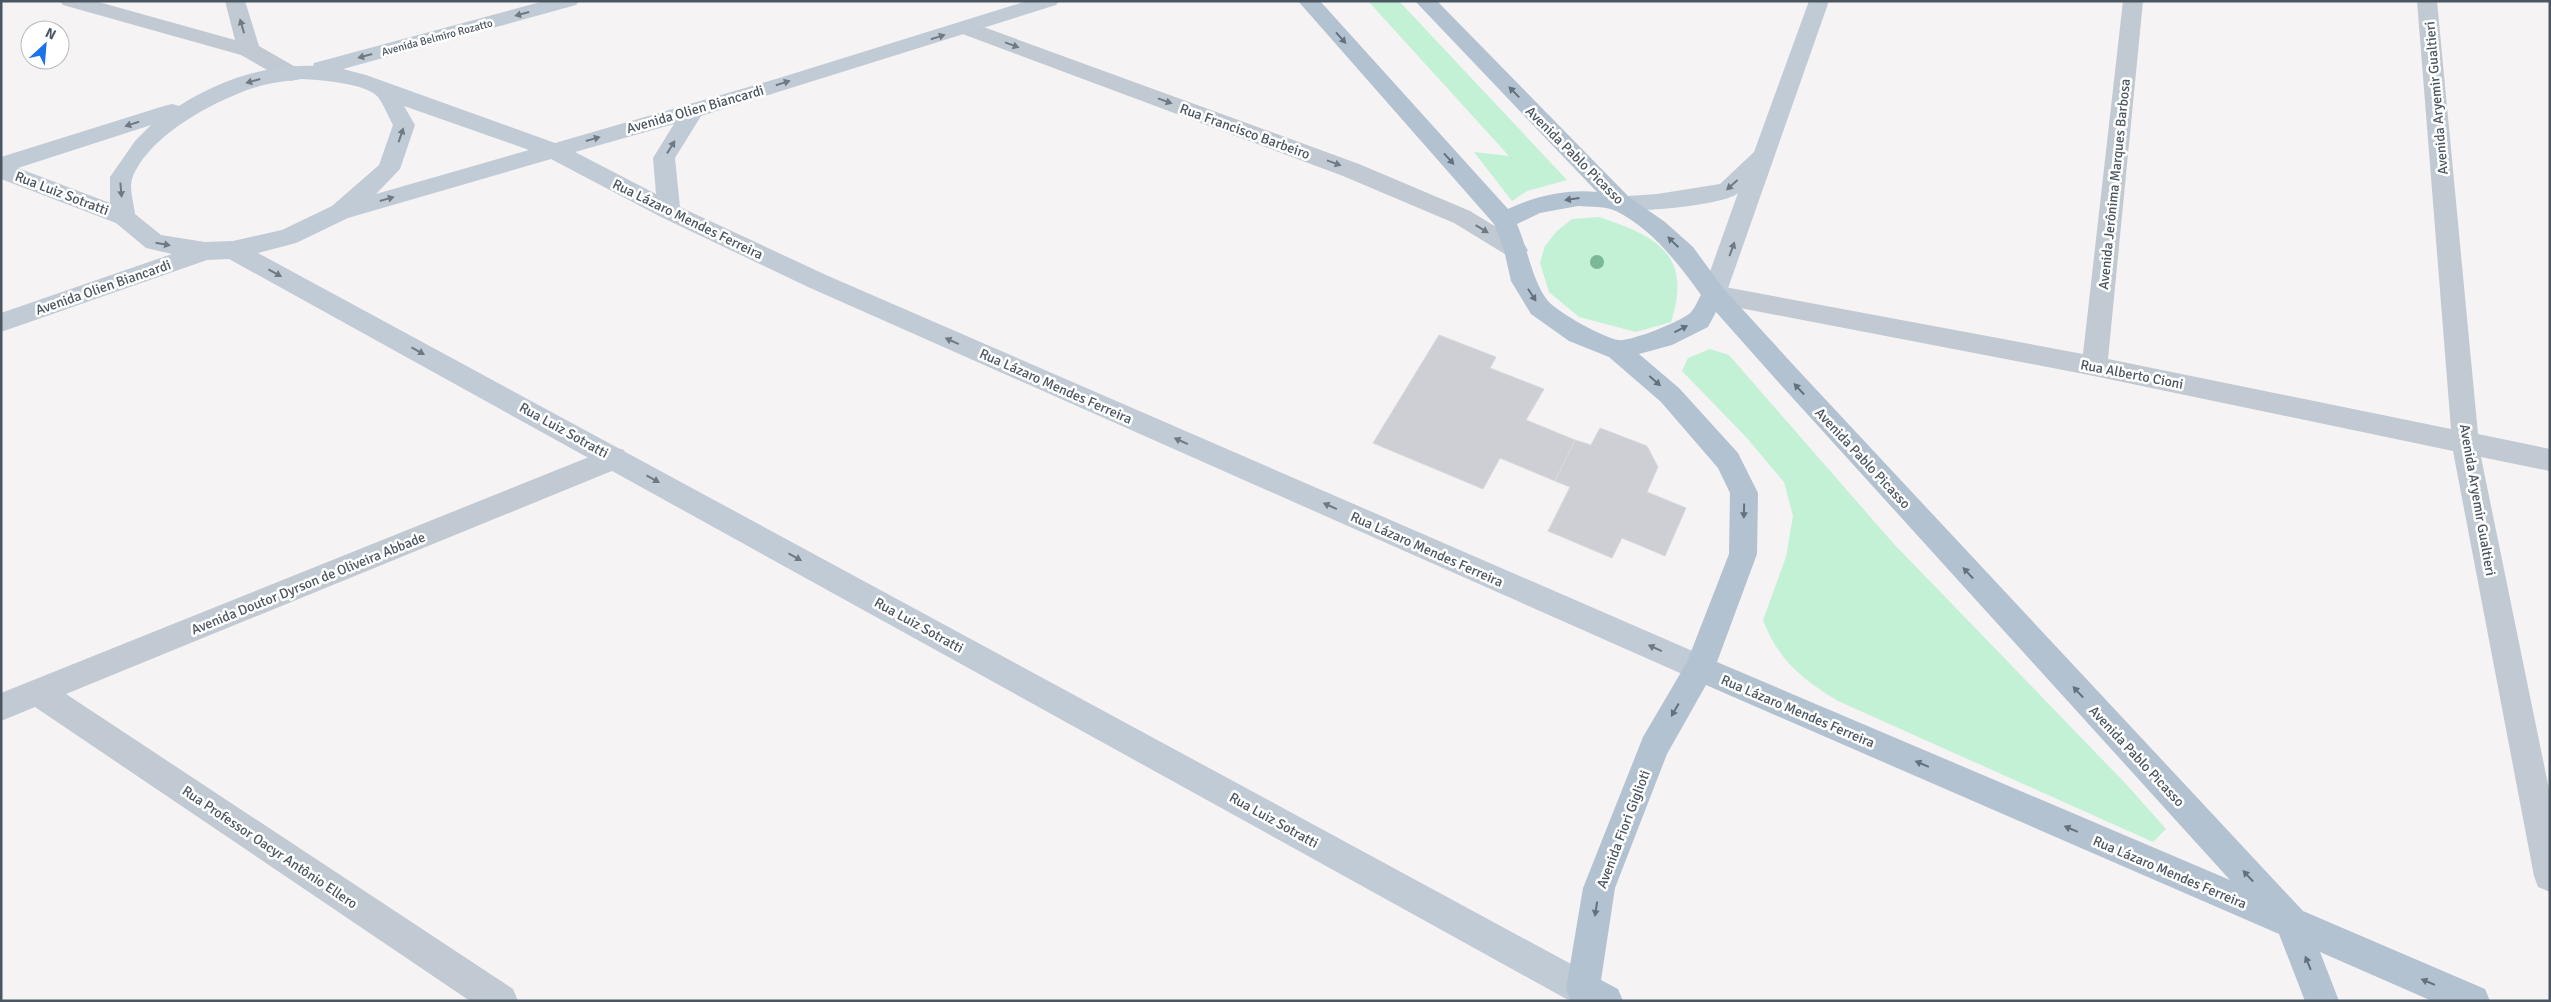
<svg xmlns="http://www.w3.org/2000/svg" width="2551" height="1002" font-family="Signika,sans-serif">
	<rect width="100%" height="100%" fill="#f5f3f3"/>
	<path fill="#c3f1d5" d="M1368 1H1399L1567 180 1527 191 1512 201 1474 152 1509 156Z
		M1599 217C1656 236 1693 254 1671 322L1636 332 1579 317 1549 292 1540 263 1545 246 1557 231 1572 219Z
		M1710 349 1729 355 1893 543 2126 784 2166 829 2153 842 1838 701C1802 679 1778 660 1763 620L1786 557 1793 516 1784 482 1746 437 1682 371 1688 358Z"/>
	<path fill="#cdcfd5" stroke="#d7d9de" d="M1439 335 1496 357 1490 368 1544 389 1526 420 1575 440 1555 481 1500 458 1483 489 1373 443Z
		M1600 428 1647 446 1658 467 1647 492 1686 508 1665 556 1622 538 1612 558 1548 531 1570 487 1555 481 1575 440 1591 445Z"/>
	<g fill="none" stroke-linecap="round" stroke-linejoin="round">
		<path fill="#c1cad2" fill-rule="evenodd" d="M60 1H95L235 40 225 1H245L259 46 299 69 302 74 299 79 291 81 283 79 241 55 63 5Z
			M2123 1H2143L2108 359 2451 429 2417 1H2437L2478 434 2550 449V471L2481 457 2550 794V892L2538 887 2534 876 2453 451 2094 376 1714 303 1705 300 1702 294 1705 288 1714 285 2083 354Z
			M967 21 1359 164 1470 211 1524 244 1528 250 1524 256 1516 259 1508 256 1454 223 1343 176 960 33 957 28 960 23Z
			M614 447 624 450 627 458 624 466 66 694 513 989 518 1001H470L35 707 1 721V693Z"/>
		<path fill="#c1cbd6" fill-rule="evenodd" d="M544 1H579L576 5 343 69 366 75 555 143 776 79 1027 1H1059L1056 5 701 116 675 158 680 207 826 275 1711 659 1715 668 1711 677 1700 681 1689 677 808 287 661 217 551 159 348 218 296 243 258 253 1595 977 1600 989 1595 1001H1570L229 259 207 260 1 332V313L172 254 146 248 116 223 1 179V157L164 106 172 104 179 106C217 81 267 64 313 66L314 63ZM302 79C320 80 366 83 378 97 384 105 388 116 393 125L379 165 332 206 282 230 233 241 205 242 161 235 135 214C134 203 129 189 132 179 148 136 212 102 253 88 269 83 286 81 302 79ZM404 106 529 150 376 194 400 169 415 125ZM674 124 653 158 656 194 575 152ZM151 125 135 141 110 177V203L18 168Z
			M1809 1H1829L1726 294 1723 300 1714 303 1705 300 1702 294 1738 193C1727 205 1630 214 1613 209L1609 203 1613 197 1657 194 1720 184 1754 152Z"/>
		<path fill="#b3c2d1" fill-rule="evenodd" d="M1298 1H1320L1508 209C1536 196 1566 189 1597 192L1415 1H1437L1629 197 1665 222 1693 247 1723 288 1798 370 2303 911 2485 989 2490 1001H2432L2320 952 2339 1001H2305L2279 934 1706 685 1667 754 1615 888 1601 980 1618 989 1623 1001H1571L1566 989 1583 888 1643 737 1687 662 1729 554 1730 493 1718 468 1661 402 1609 357 1569 341 1531 314 1511 281 1504 250 1494 224ZM1578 206C1589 207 1606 206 1616 211 1652 229 1678 263 1701 295 1698 300 1694 310 1689 314 1679 322 1630 342 1618 340 1602 337 1559 313 1548 301 1533 283 1527 247 1517 224L1540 213ZM1716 312 1780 384 2230 880 1717 662 1757 554 1758 493 1738 453 1679 388 1639 354 1672 345 1708 327Z"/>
	</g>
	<circle fill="#7bb799" cx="1597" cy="262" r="7"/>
	<defs><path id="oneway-solid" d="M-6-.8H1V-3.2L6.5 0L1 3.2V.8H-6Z" transform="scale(1.25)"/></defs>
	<g fill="#6e7984">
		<use href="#oneway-solid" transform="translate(522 14) rotate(165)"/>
		<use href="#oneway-solid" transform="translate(938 37) rotate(-17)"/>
		<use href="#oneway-solid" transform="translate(365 56) rotate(165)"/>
		<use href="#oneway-solid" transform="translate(253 81) rotate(164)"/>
		<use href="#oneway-solid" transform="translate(783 83) rotate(-17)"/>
		<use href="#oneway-solid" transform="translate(132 124) rotate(163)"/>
		<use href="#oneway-solid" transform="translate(401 135) rotate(-71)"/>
		<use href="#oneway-solid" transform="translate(593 139) rotate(-16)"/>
		<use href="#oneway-solid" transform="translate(671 147) rotate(-58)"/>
		<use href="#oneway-solid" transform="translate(1732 185) rotate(138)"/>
		<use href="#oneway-solid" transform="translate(121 190) rotate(85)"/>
		<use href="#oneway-solid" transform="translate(387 199) rotate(-16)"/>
		<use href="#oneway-solid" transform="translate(163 244) rotate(10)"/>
		<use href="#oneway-solid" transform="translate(1732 249) rotate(-70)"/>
		<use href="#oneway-solid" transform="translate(275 273) rotate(29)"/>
		<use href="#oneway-solid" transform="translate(952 341) rotate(-156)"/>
		<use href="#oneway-solid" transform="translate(418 351) rotate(29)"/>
		<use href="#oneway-solid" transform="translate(1181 441) rotate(-156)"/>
		<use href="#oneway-solid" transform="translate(653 479) rotate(29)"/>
		<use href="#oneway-solid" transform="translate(1330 506) rotate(-156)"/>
		<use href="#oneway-solid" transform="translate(795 557) rotate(29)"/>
		<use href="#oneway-solid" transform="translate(1655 648) rotate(-156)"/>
	</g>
	<g fill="#6e7983">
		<use href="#oneway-solid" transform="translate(242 26) rotate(-106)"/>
		<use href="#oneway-solid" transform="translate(1012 45) rotate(20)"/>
		<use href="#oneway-solid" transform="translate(1165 101) rotate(20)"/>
		<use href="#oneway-solid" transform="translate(1334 163) rotate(20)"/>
		<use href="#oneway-solid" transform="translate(1482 229) rotate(31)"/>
	</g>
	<g fill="#64717d">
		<use href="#oneway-solid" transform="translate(1341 38) rotate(48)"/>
		<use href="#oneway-solid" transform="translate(1514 92) rotate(-134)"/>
		<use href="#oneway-solid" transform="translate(1449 159) rotate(48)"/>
		<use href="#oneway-solid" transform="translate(1572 199) rotate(172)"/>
		<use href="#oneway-solid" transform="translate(1673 242) rotate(-136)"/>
		<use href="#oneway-solid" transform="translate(1532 295) rotate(57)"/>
		<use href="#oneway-solid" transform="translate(1681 329) rotate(-27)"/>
		<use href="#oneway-solid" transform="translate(1655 381) rotate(41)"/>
		<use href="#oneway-solid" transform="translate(1799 389) rotate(-133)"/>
		<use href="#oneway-solid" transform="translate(1744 511) rotate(91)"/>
		<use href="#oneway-solid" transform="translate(1968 573) rotate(-133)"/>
		<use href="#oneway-solid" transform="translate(2078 692) rotate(-133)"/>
		<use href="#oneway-solid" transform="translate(1675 710) rotate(120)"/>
		<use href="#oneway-solid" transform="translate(1922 764) rotate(-157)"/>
		<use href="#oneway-solid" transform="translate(2071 829) rotate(-157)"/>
		<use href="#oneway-solid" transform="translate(2248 876) rotate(-133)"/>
		<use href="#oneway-solid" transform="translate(1596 909) rotate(99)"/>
		<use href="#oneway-solid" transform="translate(2308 963) rotate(-112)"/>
		<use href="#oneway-solid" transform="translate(2428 982) rotate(-157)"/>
	</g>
	<g text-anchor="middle" stroke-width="5" stroke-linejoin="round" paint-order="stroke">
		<g font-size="11" fill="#4a5661" stroke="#fff">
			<text transform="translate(437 37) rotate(-15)" y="4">Avenida Belmiro Rozatto</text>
		</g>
		<g font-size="14" fill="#4a5661" stroke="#fff">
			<text transform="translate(2436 98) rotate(-95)" y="5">Avenida Aryemir Gualtieri</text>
			<text transform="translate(695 109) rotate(-16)" y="5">Avenida Olien Biancardi</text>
			<text transform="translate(1245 131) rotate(20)" y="5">Rua Francisco Barbeiro</text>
			<text transform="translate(1575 155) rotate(45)" y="5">Avenida Pablo Picasso</text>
			<text transform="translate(2114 184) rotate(-84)" y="5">Avenida Jerônima Marques Barbosa</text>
			<text transform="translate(62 193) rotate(21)" y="5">Rua Luiz Sotratti</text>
			<text transform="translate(688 219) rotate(26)" y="5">Rua Lázaro Mendes Ferreira</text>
			<text transform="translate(103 287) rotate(-19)" y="5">Avenida Olien Biancardi</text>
			<text transform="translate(2132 374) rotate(11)" y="5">Rua Alberto Cioni</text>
			<text transform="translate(1056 386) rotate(24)" y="5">Rua Lázaro Mendes Ferreira</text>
			<text transform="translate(564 430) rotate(29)" y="5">Rua Luiz Sotratti</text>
			<text transform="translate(1863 458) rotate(47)" y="5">Avenida Pablo Picasso</text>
			<text transform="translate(2478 500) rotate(80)" y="5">Avenida Aryemir Gualtieri</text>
			<text transform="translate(1427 549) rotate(24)" y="5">Rua Lázaro Mendes Ferreira</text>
			<text transform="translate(308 583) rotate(-22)" y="5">Avenida Doutor Dyrson de Oliveira Abbade</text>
			<text transform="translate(919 625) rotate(29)" y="5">Rua Luiz Sotratti</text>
			<text transform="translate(1798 711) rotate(23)" y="5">Rua Lázaro Mendes Ferreira</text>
			<text transform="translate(2137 756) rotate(47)" y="5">Avenida Pablo Picasso</text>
			<text transform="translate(1274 820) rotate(29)" y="5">Rua Luiz Sotratti</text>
			<text transform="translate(1623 829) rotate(-69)" y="5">Avenida Fiori Giglioti</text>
			<text transform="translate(270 847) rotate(34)" y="5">Rua Professor Oacyr Antônio Ellero</text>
			<text transform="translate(2170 872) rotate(23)" y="5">Rua Lázaro Mendes Ferreira</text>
		</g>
	</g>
	<rect width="2551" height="1002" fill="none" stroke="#4a5661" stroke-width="5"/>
	<g transform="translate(45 45) rotate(26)"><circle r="24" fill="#ffffff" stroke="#b7bbc0"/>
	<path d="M0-4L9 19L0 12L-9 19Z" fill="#1a73e8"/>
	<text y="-8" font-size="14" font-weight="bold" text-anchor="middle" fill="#4a5661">N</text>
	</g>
</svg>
